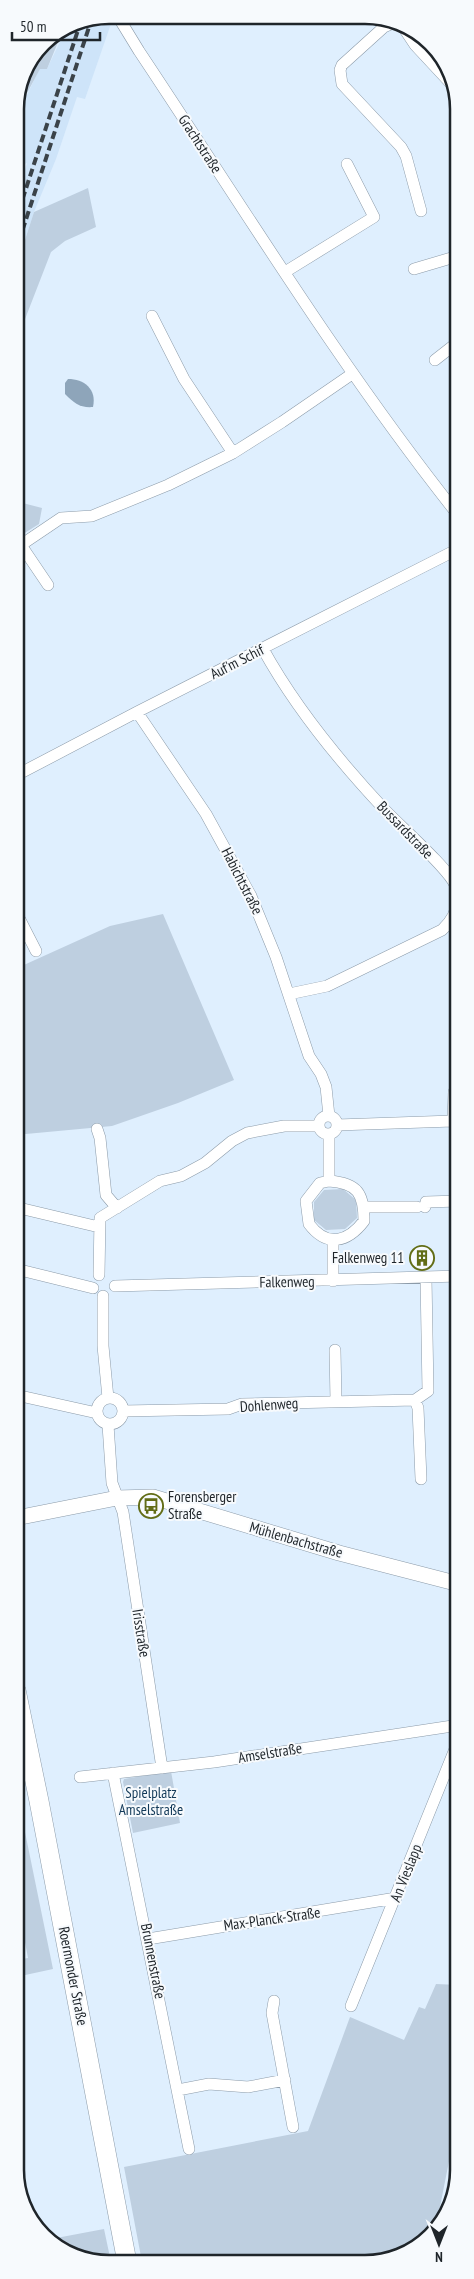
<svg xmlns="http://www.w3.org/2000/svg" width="474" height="2279" font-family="'PT Sans Narrow',sans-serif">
	<rect width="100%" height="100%" fill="#dfeffe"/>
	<path fill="#cee4f9" d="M109 15H114L85 99 77 97 56 159 34 212 15 271V201L27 163 16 168 19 177 15 187V103L19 95H27L40 68 47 69 63 35 67 34 70 24Z"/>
	<path fill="#becfe0" d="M63 30 47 69H40L26 95H19L35 58 59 32Z
		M88 188 96 227 65 241 51 252 15 345V271L34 212Z
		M15 501 42 508 39 524 15 539Z
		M163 914 234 1080 178 1103 112 1126 15 1135V969L110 926Z
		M343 1189 356 1200 357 1218 345 1229 326 1230 314 1220V1202L324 1190Z
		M171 1771 180 1823 133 1833 123 1782 124 1779Z
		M16 1788 53 1969 16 1977V1960L28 1958 16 1895Z
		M436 1984 459 1985V2176L439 2225 458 2129 452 2146 435 2232 377 2263 142 2262 124 2167 308 2131 350 2017 404 2040 419 2007 425 2009Z
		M104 2229 111 2262H90L51 2239Z"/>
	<path fill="#8ea5ba" d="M68 379C84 379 97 389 93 407 80 408 74 403 65 394V383Z"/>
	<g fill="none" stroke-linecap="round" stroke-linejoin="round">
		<defs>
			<path id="minor" d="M117 15 139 51C243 207 341 368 458 515
				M395 22 384 27 342 65 340 70 342 84 401 147 406 156 421 211
				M403 27 415 45 454 87
				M414 269 458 256
				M285 272 374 217 347 164
				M152 316 184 379 233 453
				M435 360 458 342
				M48 585 21 545 61 518 92 516 168 485 233 453 282 422 352 374
				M263 649C295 707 339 761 385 810 400 826 449 869 455 885 461 903 455 918 442 930L327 986 289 994
				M137 712 206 814 251 896 276 957 309 1056 321 1074 326 1087 329 1116
				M15 776 137 712 458 549
				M15 910 36 951
				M319 1125a9 9 0 1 1 18 0a9 9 0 1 1-18 0Z
				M453 1121 454 1092 459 1090
				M337 1125 453 1121 459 1124
				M97 1129 100 1138 106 1195 117 1208
				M329 1134V1181
				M329 1181C358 1183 364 1194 364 1221 348 1242 327 1248 309 1224L306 1201 320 1183Z
				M15 1207 99 1227
				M364 1207H417
				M425 1207 426 1202 459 1201
				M333 1240V1281
				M16 1269 93 1288
				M99 1275 100 1218 160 1181 181 1176 205 1163 232 1141 247 1133 284 1126H319
				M115 1286 459 1276
				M103 1296V1346L108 1398
				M335 1350 336 1401
				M16 1395 97 1413
				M97 1411a13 13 0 1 1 26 0a13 13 0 1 1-26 0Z
				M415 1400 418 1408 421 1479
				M123 1411 228 1409 242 1404 415 1400 428 1391 426 1278
				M108 1425 112 1483 123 1512 162 1768
				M113 1773 189 2149
				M80 1777 214 1762 459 1725
				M148 1939 396 1898
				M274 2001 272 2013 293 2127
				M351 2006 459 1739
				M178 2090 209 2084 248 2087 285 2080"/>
			<path id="tertiary" d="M16 1518 117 1498 153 1497 339 1553 459 1584"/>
			<path id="primary" d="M16 1690 39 1801 127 2262"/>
		</defs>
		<use href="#minor" stroke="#8c9ba9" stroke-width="12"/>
		<use href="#tertiary" stroke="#8c9ba9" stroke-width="16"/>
		<use href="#primary" stroke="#8c9ba9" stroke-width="20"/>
		<use href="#minor" stroke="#fff" stroke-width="11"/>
		<use href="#tertiary" stroke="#fff" stroke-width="15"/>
		<use href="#primary" stroke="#fff" stroke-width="19"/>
		<path stroke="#3b4349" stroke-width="4" stroke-dasharray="8 4" stroke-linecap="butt" d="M15 222 81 21
			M15 253 92 18"/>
	</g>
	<defs>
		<symbol id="building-ring" viewBox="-11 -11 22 22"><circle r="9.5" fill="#f7fafd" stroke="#626d16" stroke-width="1.5"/><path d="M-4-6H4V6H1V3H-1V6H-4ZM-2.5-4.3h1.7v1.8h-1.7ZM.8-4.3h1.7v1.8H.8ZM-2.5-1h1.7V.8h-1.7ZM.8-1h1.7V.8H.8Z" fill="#626d16"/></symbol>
		<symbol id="bus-ring" viewBox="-11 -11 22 22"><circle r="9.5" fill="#f7fafd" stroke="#626d16" stroke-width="1.5"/><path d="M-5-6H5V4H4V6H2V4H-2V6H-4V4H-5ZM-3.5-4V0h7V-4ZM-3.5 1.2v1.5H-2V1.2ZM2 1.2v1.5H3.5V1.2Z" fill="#626d16"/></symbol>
	</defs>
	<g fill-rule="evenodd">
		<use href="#building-ring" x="408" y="1244" width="28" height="28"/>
		<use href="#bus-ring" x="137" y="1492" width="28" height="28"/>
	</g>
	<g text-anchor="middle" stroke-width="4" stroke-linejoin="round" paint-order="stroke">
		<g font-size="15" fill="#1f252a" stroke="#f7fafd">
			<text transform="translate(200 144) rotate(57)" y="5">Grachtstraße</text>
			<text transform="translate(237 662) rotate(-27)" y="5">Auf'm Schif</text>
			<text transform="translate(405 830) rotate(46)" y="5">Bussardstraße</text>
			<text transform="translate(242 881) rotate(63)" y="5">Habichtstraße</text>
			<text transform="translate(287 1282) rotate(-1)" y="5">Falkenweg</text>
			<text transform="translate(269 1405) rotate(-4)" y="5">Dohlenweg</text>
			<text transform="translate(296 1540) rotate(16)" y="5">Mühlenbachstraße</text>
			<text transform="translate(141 1633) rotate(81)" y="5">Irisstraße</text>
			<text transform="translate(270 1753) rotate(-9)" y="5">Amselstraße</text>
			<text transform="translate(406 1873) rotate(-68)" y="5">An Vieslapp</text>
			<text transform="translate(272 1919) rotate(-8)" y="5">Max-Planck-Straße</text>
			<text transform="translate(153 1961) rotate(79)" y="5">Brunnenstraße</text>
			<text transform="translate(73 1976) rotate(79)" y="5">Roermonder Straße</text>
		</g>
		<g font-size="15" fill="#1f252a" stroke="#f7fafd" text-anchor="end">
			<text x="404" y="1263">Falkenweg 11</text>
			<text x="168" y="1502" text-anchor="start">Forensberger<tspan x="168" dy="17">Straße</tspan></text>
		</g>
		<g font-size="15" fill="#133a59" stroke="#f7fafd">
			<text x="151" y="1798">Spielplatz<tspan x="151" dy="17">Amselstraße</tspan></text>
		</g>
	</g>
	<path d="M0 0H474V2279H0ZM109 24H365A85 85 0 0 1 450 109V2170A85 85 0 0 1 365 2255H109A85 85 0 0 1 24 2170V109A85 85 0 0 1 109 24Z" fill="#f7fafd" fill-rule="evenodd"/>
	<path fill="none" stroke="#1f252a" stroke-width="2.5" d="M109 24H365A85 85 0 0 1 450 109V2170A85 85 0 0 1 365 2255H109A85 85 0 0 1 24 2170V109A85 85 0 0 1 109 24Z"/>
	<g transform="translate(439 2244) rotate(180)" stroke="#f7fafd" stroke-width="4" paint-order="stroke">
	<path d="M0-4L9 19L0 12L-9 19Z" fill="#1f252a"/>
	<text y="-8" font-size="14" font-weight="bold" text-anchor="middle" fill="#1f252a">N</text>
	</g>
	<path d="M12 32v8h88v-8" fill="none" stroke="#1f252a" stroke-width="2.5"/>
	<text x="20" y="32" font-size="15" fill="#1f252a" stroke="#f7fafd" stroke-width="4" paint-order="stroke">50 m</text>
</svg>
